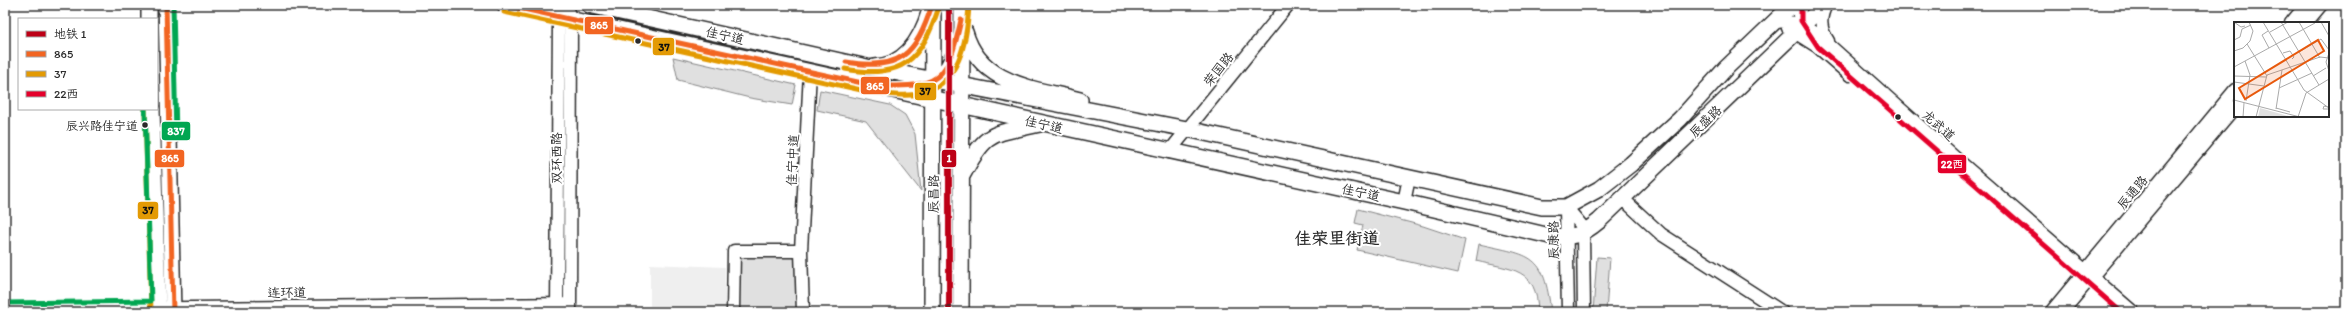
<svg xmlns="http://www.w3.org/2000/svg" width="2351" height="317" font-family="Itim,'LXGW WenKai TC',sans-serif">
	<rect width="100%" height="100%" fill="#fff"/>
	<filter id="ink" filterUnits="userSpaceOnUse"><feTurbulence type="fractalNoise" baseFrequency=".025" numOctaves="2"/><feDisplacementMap in="SourceGraphic" scale="8" xChannelSelector="R" yChannelSelector="G"/><feConvolveMatrix kernelMatrix="1 2 1 2 8 2 1 2 1" color-interpolation-filters="sRGB"/></filter>
	<g filter="url(#ink)">
		<path fill="#efefef" d="M650 264 725 267V312H650Z"/>
		<path fill="#e0e0e0" stroke="#868686" d="M673 57 796 85 792 105 750 98 678 80Z
			M820 90 890 105 905 115 915 134 921 191 866 121 817 110Z
			M1358 209 1423 226 1465 240 1458 273 1357 250 1363 225 1355 223Z
			M1479 244C1532 256 1544 253 1551 312H1538C1537 267 1512 270 1476 261Z
			M739 256 796 257 798 312H738Z
			M1597 257 1610 258 1606 312H1593Z"/>
		<g fill="none" stroke-linecap="round" stroke-linejoin="round">
			<defs>
				<path id="minor" d="M1801 5 1799 15 1805 29
					M1826 5C1819 18 1820 29 1828 41
					M568 12 571 19 570 311
					M1774 22C1793 19 1806 27 1820 37L1953 156 2133 312
					M2291 23 2306 5
					M2306 23 2321 5
					M1788 28 1818 47 1850 75
					M1169 152 1288 5
					M1623 199 1661 234 1782 312
					M1404 202 1409 178
					M1566 207 1582 226 1583 234 1584 312
					M1566 207 1568 312
					M5 310 570 304
					M557 311 559 17 563 5
					M733 312 734 251H801
					M803 312 801 251 810 71
					M2051 312 2235 90
					M2062 312 2235 107"/>
				<path id="major" d="M149 5V19
					M166 5 173 312
					M505 5 1404 202 1550 236C1573 238 1581 236 1599 221L1824 5
					M589 5 867 67 1187 129 1542 207H1566L1599 189 1631 164 1680 119 1725 69 1792 5
					M965 32C980 85 1034 88 1080 100
					M874 67C906 66 922 37 930 10
					M929 83C946 75 953 61 957 43
					M152 109 158 312
					M962 176C987 129 991 135 1040 124
					M932 312 933 5
					M961 312 962 5"/>
			</defs>
			<use href="#minor" stroke="#2b2b2b" stroke-width="15"/>
			<use href="#major" stroke="#2b2b2b" stroke-width="18"/>
			<use href="#minor" stroke="#fff" stroke-width="12"/>
			<use href="#major" stroke="#fff" stroke-width="15"/>
			<defs>
				<path id="bus-1" d="M166 5 173 312
					M505 5 876 86C939 87 947 83 961 20
					M846 62C900 71 916 55 932 5"/>
				<path id="bus-2" d="M504 12 875 93C888 94 904 97 918 94 960 86 967 41 969 5
					M845 69C903 79 921 61 939 7
					M145 109 151 312"/>
				<path id="bus-3" d="M1801 5V21L1818 47 2121 312"/>
				<path id="bus-4" d="M173 5 176 137
					M5 303 151 301 145 109"/>
			</defs>
			<use href="#bus-1" stroke="#fff" stroke-width="8"/>
			<use href="#bus-2" stroke="#fff" stroke-width="8"/>
			<use href="#bus-3" stroke="#fff" stroke-width="8"/>
			<use href="#bus-4" stroke="#fff" stroke-width="8"/>
			<use href="#bus-1" stroke="#f26522" stroke-width="5"/>
			<use href="#bus-2" stroke="#e39a04" stroke-width="5"/>
			<use href="#bus-3" stroke="#e4002b" stroke-width="5"/>
			<use href="#bus-4" stroke="#00a651" stroke-width="5"/>
			<defs>
				<path id="metro-1" d="M949 5V312"/>
			</defs>
			<use href="#metro-1" stroke="#fff" stroke-width="9"/>
			<use href="#metro-1" stroke="#bd0016" stroke-width="6"/>
		</g>
	</g>
	<g fill="#2b2b2b" stroke="#fff" stroke-width="1.5">
		<circle cx="638" cy="41" r="3.5"/>
		<circle cx="1898" cy="117" r="3.5"/>
		<circle cx="145" cy="125" r="3.5"/>
	</g>
	<g text-anchor="middle" stroke-width="4" stroke-linejoin="round" paint-order="stroke">
		<g font-size="12" fill="#2b2b2b" stroke="#fff" text-anchor="end">
			<text x="138" y="130">辰兴路佳宁道</text>
		</g>
		<g font-size="13" fill="#2b2b2b" stroke="#fff">
			<text transform="translate(725 35) rotate(13)" y="5">佳宁道</text>
			<text transform="translate(1218 69) rotate(-51)" y="5">荣国路</text>
			<text transform="translate(1705 121) rotate(-44)" y="5">辰盛路</text>
			<text transform="translate(1044 124) rotate(13)" y="5">佳宁道</text>
			<text transform="translate(1939 125) rotate(42)" y="5">龙武道</text>
			<text transform="translate(556 158) rotate(-90)" y="5">双环西路</text>
			<text transform="translate(792 160) rotate(-87)" y="5">佳宁中道</text>
			<text transform="translate(1361 192) rotate(12)" y="5">佳宁道</text>
			<text transform="translate(2132 192) rotate(-50)" y="5">辰通路</text>
			<text transform="translate(933 194) rotate(-89)" y="5">辰昌路</text>
			<text transform="translate(1553 240) rotate(-91)" y="5">辰康路</text>
			<text transform="translate(287 292) rotate(-1)" y="5">连环道</text>
		</g>
		<g font-size="17" font-weight="bold" fill="#2b2b2b" stroke="#fff">
			<text x="1337" y="244">佳荣里街道</text>
		</g>
	</g>
	<g transform="translate(2234 22)">
		<rect width="95" height="95" fill="#fff"/>
		<path d="M26 86 58 95H24Z" fill="#e0e0e0"/>
		<path fill="none" stroke="#aaa" stroke-width="1" d="M0 0 7 5 11 4M29 0 70 68 95 86M47 0 85 63M65 0 86 36M87 0 95 14M34 9 28 13 35 26M36 10 54 0M0 18 6 15 8 7 17 3M13 22 33 54M0 29 9 26 16 19 19 9 15 0M65 30 87 17 95 28M49 31 56 29 60 35 58 37M95 31 92 40 95 49M11 39 16 53 12 79M0 45 81 1M0 54 32 55M79 54 92 46M0 60 30 64M45 66 78 51M0 78 66 95M94 85 90 84 89 87H95M42 86 56 90M42 87 48 48M9 95 10 81M22 95 33 53 86 35 95 36M64 95 72 71 95 57"/>
		<path fill="#e8590c" fill-opacity="0.15" stroke="#e8590c" stroke-width="2" d="M84 18 90 29 11 77 5 66Z"/>
		<rect width="95" height="95" fill="none" stroke="#2b2b2b" stroke-width="2"/>
	</g>
	<g stroke="#fff" stroke-width="1.5">
		<rect x="584" y="16" width="30" height="19" rx="4" fill="#f26522"/>
		<rect x="652" y="37" width="23" height="19" rx="4" fill="#e39a04"/>
		<rect x="860" y="76" width="30" height="19" rx="4" fill="#f26522"/>
		<rect x="914" y="82" width="23" height="19" rx="4" fill="#e39a04"/>
		<rect x="161" y="121" width="30" height="20" rx="4" fill="#00a651"/>
		<rect x="154" y="149" width="31" height="19" rx="4" fill="#f26522"/>
		<rect x="941" y="149" width="16" height="19" rx="4" fill="#bd0016"/>
		<rect x="1937" y="154" width="30" height="20" rx="4" fill="#e4002b"/>
		<rect x="137" y="201" width="22" height="19" rx="4" fill="#e39a04"/>
	</g>
	<g font-size="11" text-anchor="middle" font-weight="bold" fill="#fff">
		<text x="599" y="29">865</text>
		<text x="875" y="90">865</text>
		<text x="176" y="135">837</text>
		<text x="170" y="162">865</text>
		<text x="949" y="162">1</text>
		<text x="1952" y="168">22西</text>
	</g>
	<g font-size="11" text-anchor="middle" font-weight="bold" fill="#111">
		<text x="664" y="51">37</text>
		<text x="925" y="95">37</text>
		<text x="148" y="214">37</text>
	</g>
	<rect width="2351" height="317" fill="none" stroke="#fff" stroke-width="20"/>
	<rect x="10" y="10" width="2331" height="297" fill="none" stroke="#2b2b2b" stroke-width="1.5" filter="url(#ink)"/>
	<rect x="18" y="18" width="140" height="92" fill="#ffffff" stroke="#aaaaaa"/>
	<rect x="26" y="31" width="20" height="6" fill="#bd0016" stroke="#aaaaaa"/>
	<text x="54" y="38" font-size="12" fill="#2b2b2b">地铁 1</text>
	<rect x="26" y="51" width="20" height="6" fill="#f26522" stroke="#aaaaaa"/>
	<text x="54" y="58" font-size="12" fill="#2b2b2b">865</text>
	<rect x="26" y="71" width="20" height="6" fill="#e39a04" stroke="#aaaaaa"/>
	<text x="54" y="78" font-size="12" fill="#2b2b2b">37</text>
	<rect x="26" y="91" width="20" height="6" fill="#e4002b" stroke="#aaaaaa"/>
	<text x="54" y="98" font-size="12" fill="#2b2b2b">22西</text>
</svg>
